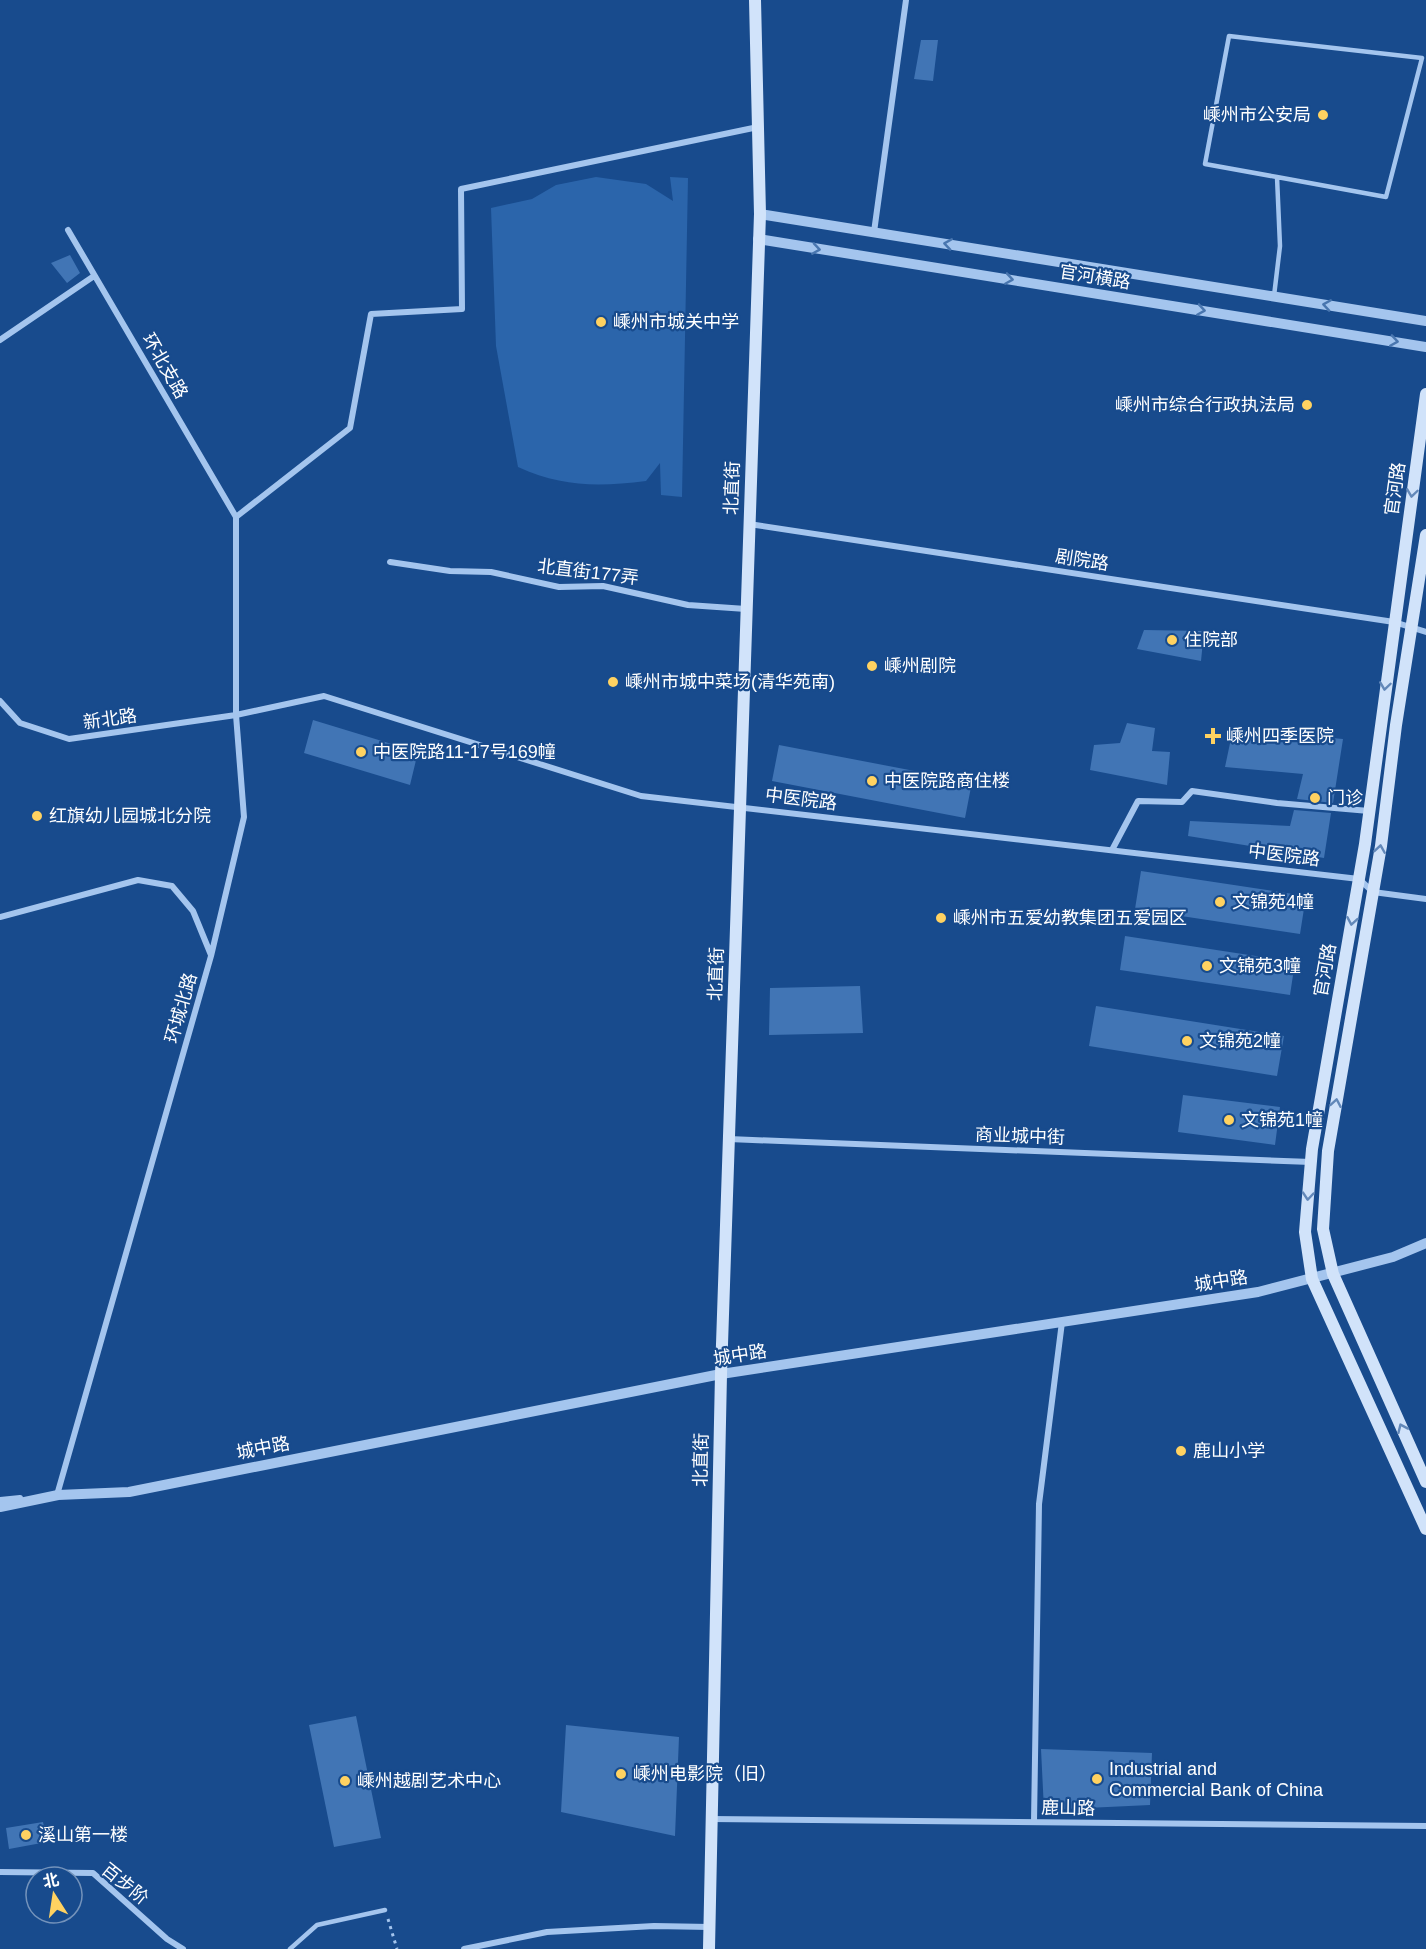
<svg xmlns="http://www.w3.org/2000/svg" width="1426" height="1949" font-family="Helvetica,'Noto Sans SC',sans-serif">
	<rect width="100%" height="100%" fill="#184b8d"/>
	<path fill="#2b65ab" d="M596 177 646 184 673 201 670 177 688 178 682 497 661 495 660 463 646 481C598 487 562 487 518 467L496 346 491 208 532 199 556 185Z"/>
	<path fill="#4175b5" d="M921 40H938L933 81 914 79Z
		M70 255 80 273 67 283 51 263Z
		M1144 630 1204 631 1201 661 1137 649Z
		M313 720 418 752 410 785 304 753Z
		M1127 723 1155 728 1152 751 1170 752 1167 785 1090 770 1094 745 1120 743Z
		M1233 729 1343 739 1333 803 1297 799 1303 774 1225 767Z
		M779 745 972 782 965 818 772 781Z
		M1294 810 1331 813 1324 858 1188 836 1190 821 1290 826Z
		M1141 871 1306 896 1300 934 1135 909Z
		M1125 936 1295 962 1290 995 1120 970Z
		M860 986 863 1033 769 1035 770 988Z
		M1096 1006 1284 1036 1277 1076 1089 1046Z
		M1183 1095 1280 1107 1275 1145 1178 1132Z
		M356 1716 381 1838 334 1847 309 1725Z
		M566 1725 679 1737 675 1836 561 1812Z
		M1041 1749 1152 1753 1150 1805 1044 1810Z
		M43 1822 47 1842 9 1849 6 1828Z"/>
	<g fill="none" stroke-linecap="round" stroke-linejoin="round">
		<path stroke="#a4c5ee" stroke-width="3" stroke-dasharray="3 4.5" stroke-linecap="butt" d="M388 1919 397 1949"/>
		<path stroke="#a4c5ee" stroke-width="4.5" d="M1274 296 1280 246 1277 177 1386 197 1422 58 1229 36 1205 164 1277 177
			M290 1949 317 1925 385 1910"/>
		<path stroke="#a4c5ee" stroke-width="6" d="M68 230 236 517
			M874 232 906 0
			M0 340 94 276
			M236 517 350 428 371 314 462 309 461 189 758 127
			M749 524 1394 622 1426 632
			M390 562 450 571 491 572 559 587 603 586 688 605 746 609
			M0 701 20 723 69 739 236 715 324 696 641 796 1359 879 1373 892 1426 899
			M1112 850 1138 801 1182 802 1192 791 1277 803 1369 811
			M0 917 138 880 172 886 193 911 211 955
			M729 1139 1311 1162
			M57 1495 211 956 244 817 236 715V517
			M0 1500 20 1498
			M710 1819 1426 1826
			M1034 1822 1039 1504 1062 1322
			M0 1872 93 1873 167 1939 183 1949
			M464 1949 547 1932 654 1926 710 1927"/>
		<path stroke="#a4c5ee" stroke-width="10" d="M760 214 1426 321
			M758 239 1426 347
			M0 1507 58 1495 129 1492 721 1374 1258 1292 1393 1257 1426 1243"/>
		<path stroke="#d1e3fa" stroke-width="12" d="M1426 394 1365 844 1312 1149 1305 1232 1312 1279 1426 1529
			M1426 535 1396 725 1381 846 1328 1151 1323 1229 1333 1274 1426 1482
			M709 1949 721 1374 760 214 755 0"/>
	</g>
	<defs><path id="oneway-chevron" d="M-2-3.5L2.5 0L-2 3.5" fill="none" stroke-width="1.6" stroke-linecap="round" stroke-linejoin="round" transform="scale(1.5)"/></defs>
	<g stroke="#4976af">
		<use href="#oneway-chevron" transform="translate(948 244) rotate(-171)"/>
		<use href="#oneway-chevron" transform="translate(816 249) rotate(9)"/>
		<use href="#oneway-chevron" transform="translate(1009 279) rotate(9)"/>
		<use href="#oneway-chevron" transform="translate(1327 305) rotate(-171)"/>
		<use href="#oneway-chevron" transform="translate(1201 310) rotate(9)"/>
		<use href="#oneway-chevron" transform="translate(1394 341) rotate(9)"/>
	</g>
	<g stroke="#6288b9">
		<use href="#oneway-chevron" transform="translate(1412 493) rotate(98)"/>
		<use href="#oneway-chevron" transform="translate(1385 686) rotate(98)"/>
		<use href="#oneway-chevron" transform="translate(1380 849) rotate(-81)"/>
		<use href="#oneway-chevron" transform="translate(1352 921) rotate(100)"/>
		<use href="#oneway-chevron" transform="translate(1336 1103) rotate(-80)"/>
		<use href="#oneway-chevron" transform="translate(1308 1196) rotate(95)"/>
		<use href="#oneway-chevron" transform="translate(1402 1428) rotate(-114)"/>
	</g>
	<g fill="#ffd261" stroke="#184b8d" stroke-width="2">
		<circle cx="1323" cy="115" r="6"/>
		<circle cx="601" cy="322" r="6"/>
		<circle cx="1307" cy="405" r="6"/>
		<circle cx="1172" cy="640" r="6"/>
		<circle cx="872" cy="666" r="6"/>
		<circle cx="613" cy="682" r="6"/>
		<path d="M1210 727h6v6h6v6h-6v6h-6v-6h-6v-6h6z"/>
		<circle cx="361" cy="752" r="6"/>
		<circle cx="872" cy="781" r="6"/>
		<circle cx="1315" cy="798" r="6"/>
		<circle cx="37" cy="816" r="6"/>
		<circle cx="1220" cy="902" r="6"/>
		<circle cx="941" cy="918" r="6"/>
		<circle cx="1207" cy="966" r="6"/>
		<circle cx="1187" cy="1041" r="6"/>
		<circle cx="1229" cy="1120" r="6"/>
		<circle cx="1181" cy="1451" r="6"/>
		<circle cx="621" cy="1774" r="6"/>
		<circle cx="1097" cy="1779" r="6"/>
		<circle cx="345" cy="1781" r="6"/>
		<circle cx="26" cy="1835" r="6"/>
	</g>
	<g text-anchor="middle" stroke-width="4.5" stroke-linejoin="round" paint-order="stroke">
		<g font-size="18" fill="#fff" stroke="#184b8d" text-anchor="start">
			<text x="1311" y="121" text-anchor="end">嵊州市公安局</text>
			<text x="613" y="328">嵊州市城关中学</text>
			<text x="1295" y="411" text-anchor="end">嵊州市综合行政执法局</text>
			<text x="1184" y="646">住院部</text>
			<text x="884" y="672">嵊州剧院</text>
			<text x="625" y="688">嵊州市城中菜场(清华苑南)</text>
			<text x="1226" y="742">嵊州四季医院</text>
			<text x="373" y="758">中医院路11-17号169幢</text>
			<text x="884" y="787">中医院路商住楼</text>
			<text x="1327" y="804">门诊</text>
			<text x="49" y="822">红旗幼儿园城北分院</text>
			<text x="1232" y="908">文锦苑4幢</text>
			<text x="953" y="924">嵊州市五爱幼教集团五爱园区</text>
			<text x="1219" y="972">文锦苑3幢</text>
			<text x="1199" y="1047">文锦苑2幢</text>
			<text x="1241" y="1126">文锦苑1幢</text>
			<text x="1193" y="1457">鹿山小学</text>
			<text x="1109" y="1775">Industrial and<tspan x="1109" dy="21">Commercial Bank of China</tspan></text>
			<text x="633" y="1780">嵊州电影院（旧）</text>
			<text x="357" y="1787">嵊州越剧艺术中心</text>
			<text x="38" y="1841">溪山第一楼</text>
		</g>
		<g font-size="18" fill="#fff" stroke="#184b8d">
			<text transform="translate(1095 277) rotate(9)" y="6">官河横路</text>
			<text transform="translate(165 366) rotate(60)" y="6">环北支路</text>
			<text transform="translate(732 488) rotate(-88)" y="6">北直街</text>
			<text transform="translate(1395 489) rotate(-82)" y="6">官河路</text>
			<text transform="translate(1082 560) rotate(9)" y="6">剧院路</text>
			<text transform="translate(588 572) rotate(7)" y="6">北直街177弄</text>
			<text transform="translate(110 719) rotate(-8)" y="6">新北路</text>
			<text transform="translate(801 799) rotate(7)" y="6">中医院路</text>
			<text transform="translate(1284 855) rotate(7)" y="6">中医院路</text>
			<text transform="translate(1325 970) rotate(-80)" y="6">官河路</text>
			<text transform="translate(716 974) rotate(-88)" y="6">北直街</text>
			<text transform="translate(181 1008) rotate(-74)" y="6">环城北路</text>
			<text transform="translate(1020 1136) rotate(2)" y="6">商业城中街</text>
			<text transform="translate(1221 1281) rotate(-9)" y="6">城中路</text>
			<text transform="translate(740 1355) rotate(-9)" y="6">城中路</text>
			<text transform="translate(263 1448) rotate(-11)" y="6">城中路</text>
			<text transform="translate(701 1460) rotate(-89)" y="6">北直街</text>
			<text transform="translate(1068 1808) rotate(1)" y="6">鹿山路</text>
			<text transform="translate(125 1884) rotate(39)" y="6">百步阶</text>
		</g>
	</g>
	<g transform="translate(54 1895) rotate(348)"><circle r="28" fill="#184b8d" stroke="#7493bb" stroke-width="1.5"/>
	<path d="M0-4.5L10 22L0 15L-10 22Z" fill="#ffd261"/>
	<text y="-9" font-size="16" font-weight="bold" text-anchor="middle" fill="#ffffff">北</text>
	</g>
</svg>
